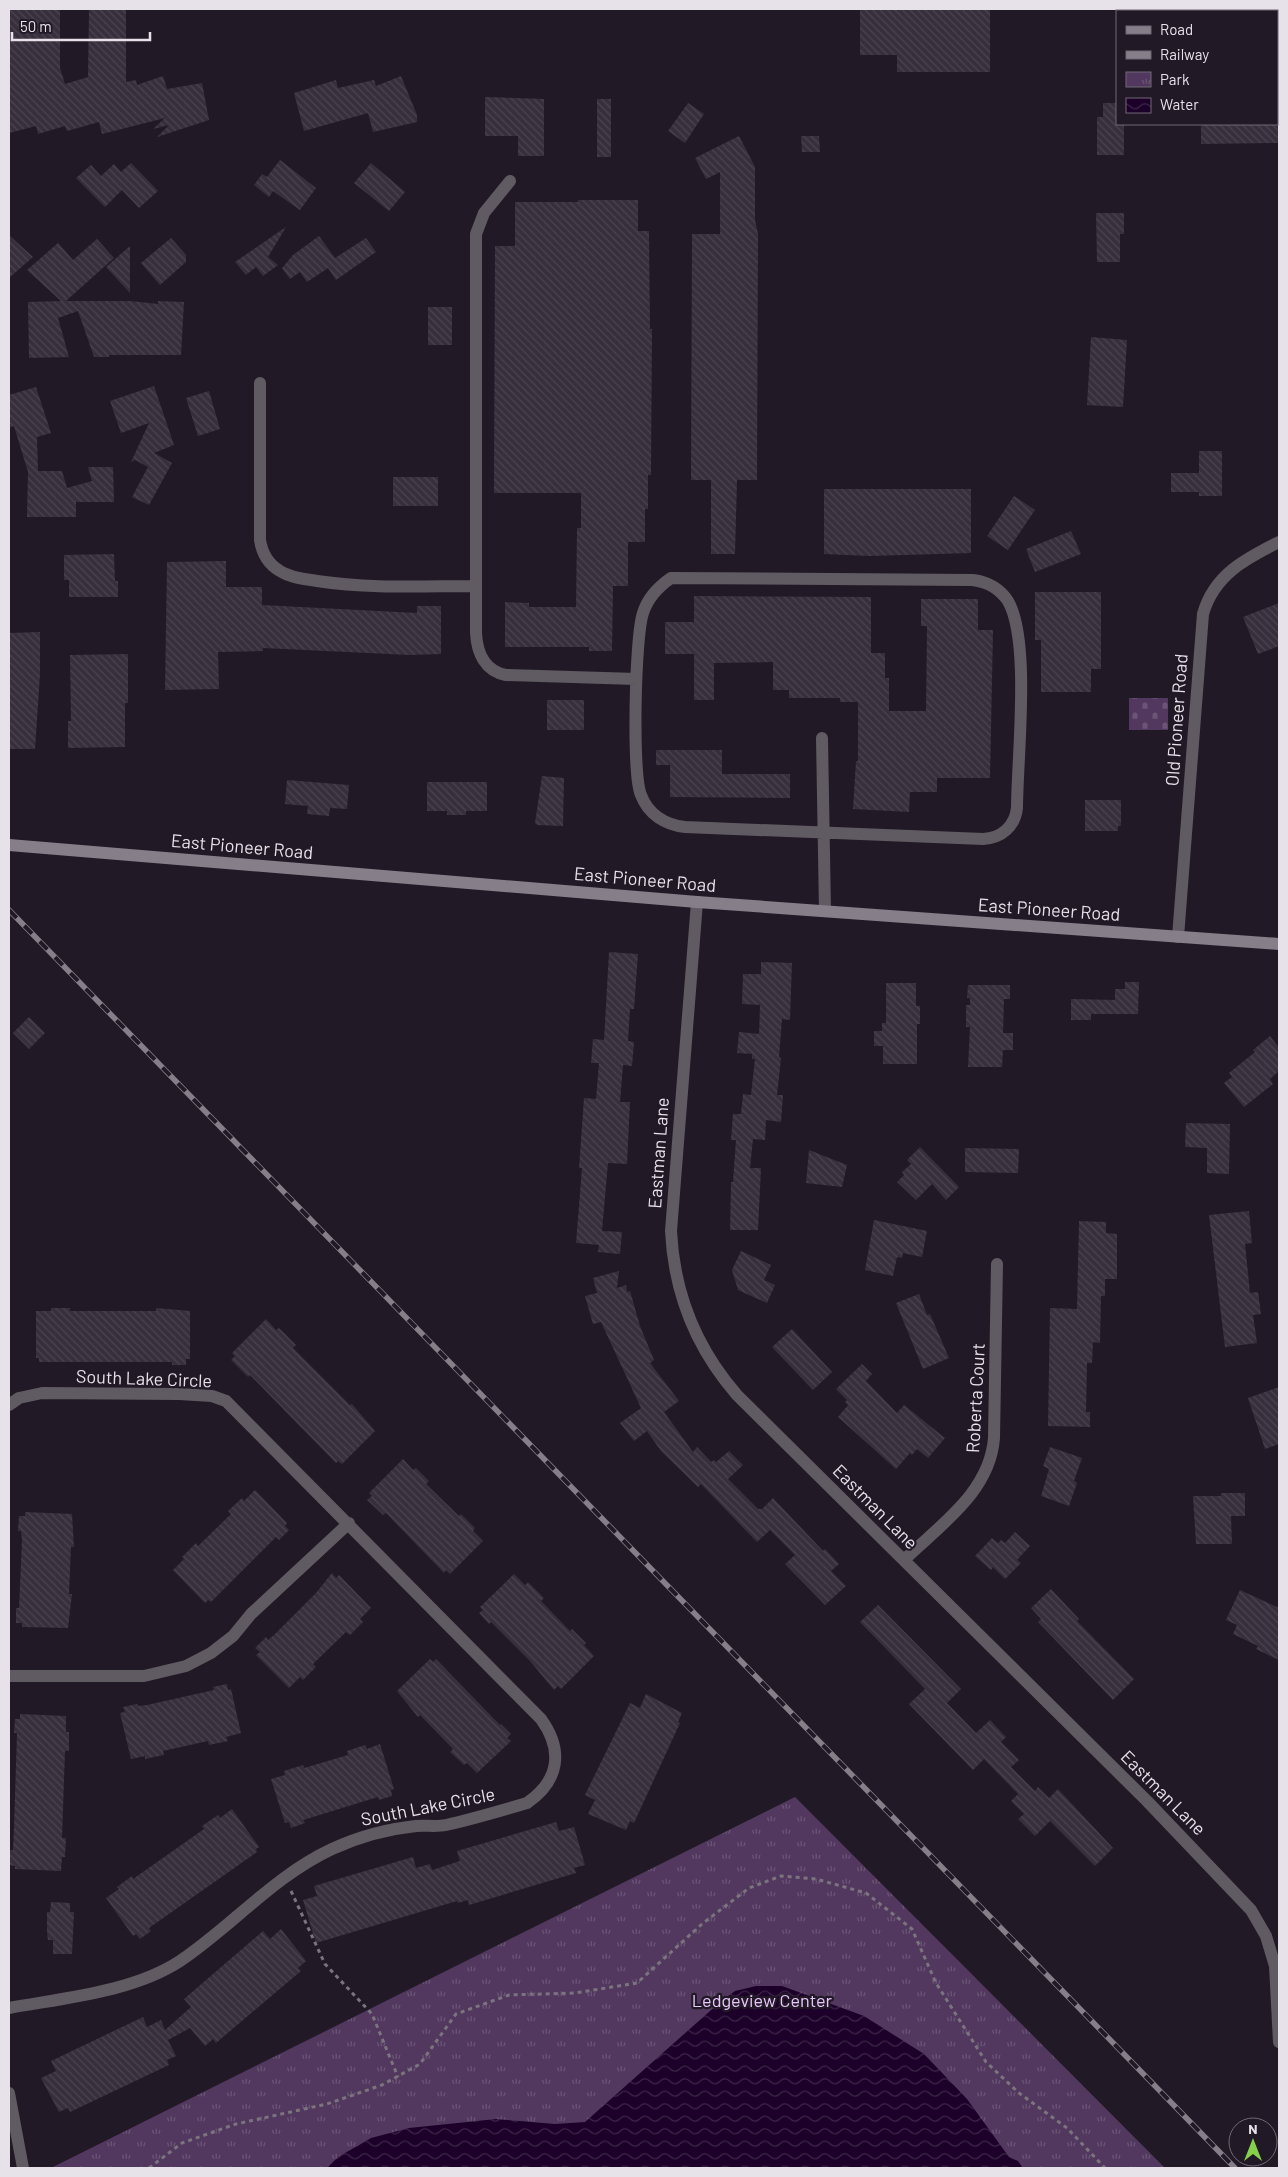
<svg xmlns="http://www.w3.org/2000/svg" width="1288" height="2177" font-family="Barlow,sans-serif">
	<defs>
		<pattern id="cemetery-stones" width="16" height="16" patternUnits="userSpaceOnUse" patternTransform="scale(1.25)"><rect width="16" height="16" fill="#52385f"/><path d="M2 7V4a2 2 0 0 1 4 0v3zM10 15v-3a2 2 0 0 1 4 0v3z" fill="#6b5476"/></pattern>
		<pattern id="park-tufts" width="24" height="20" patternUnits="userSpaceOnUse" patternTransform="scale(1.25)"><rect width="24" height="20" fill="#52385f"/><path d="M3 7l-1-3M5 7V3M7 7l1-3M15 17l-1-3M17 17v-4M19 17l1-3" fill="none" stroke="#6b5476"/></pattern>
		<pattern id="water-waves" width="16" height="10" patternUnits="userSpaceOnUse" patternTransform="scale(1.25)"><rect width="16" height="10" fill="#1c0029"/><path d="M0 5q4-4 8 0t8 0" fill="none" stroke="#3d2548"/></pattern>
		<pattern id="building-back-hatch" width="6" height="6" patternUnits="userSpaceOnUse" patternTransform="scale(1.25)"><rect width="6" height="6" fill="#382f3d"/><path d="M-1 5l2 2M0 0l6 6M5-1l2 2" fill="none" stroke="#4b4350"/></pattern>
	</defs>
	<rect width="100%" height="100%" fill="#221926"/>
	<path fill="url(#cemetery-stones)" d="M1129 698H1168V730H1129Z"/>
	<path fill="url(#park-tufts)" d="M795 1797 1165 2168H51Z"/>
	<path fill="url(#water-waves)" d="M756 1986H782L864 2016 924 2054 967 2099 1009 2157 1018 2161 1023 2168H327L338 2157 371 2138 409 2128 496 2119 555 2124 585 2122 719 2003 735 1991Z"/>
	<path fill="url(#building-back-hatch)" d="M9 9H60V68L65 84 88 77 89 9H126V82L136 80 137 85 163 76 167 89 202 83 209 120 157 137 169 125 153 129 165 118 102 134 99 122 67 131 65 126 38 134 36 126 9 133Z
		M860 9H990V72H897V55H860Z
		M401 76 417 115V122L373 132 368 113 304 131 294 93 336 80 338 88 374 80 376 86Z
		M485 97 544 99V156H518V136H485Z
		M597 99H611V157H597Z
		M688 103 704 114 685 143 668 131Z
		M1103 103H1117V124H1124V155H1097V117H1103Z
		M1201 124H1279V143L1201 144Z
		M739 136 755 167V220L758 234 757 480H737L735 554H711V480H691L692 234H720V172L706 179 695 158Z
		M801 136H819L820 152H802Z
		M280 160 316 188 300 210 273 191 269 197 254 185 262 174 267 177Z
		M131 163 158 191 139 208 122 190 105 207 76 178 91 165 101 176 114 164 121 172Z
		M371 163 405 192 389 211 354 183Z
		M578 200H638V231H649L650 329H652L651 475H648V509H645V542H628V586H613L612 651H589V647H505V602L529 603V607H576L577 528H581V493H494L495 246H515V202H578Z
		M1096 213H1124V234H1120V262H1097Z
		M286 227 268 257 278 265 263 276 256 267 246 275 235 262Z
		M9 235 33 257 9 278Z
		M319 236 335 258 366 238 376 252 336 280 328 268 307 282 300 272 290 279 282 268 293 255Z
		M171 238 186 255V262L160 285 141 263Z
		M97 239 114 258 66 301H130L158 304V301L184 302 181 355H109V357H94L78 311 58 318 69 357 29 358 28 302 61 301 27 270 58 243 73 260Z
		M130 246V293L106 267Z
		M428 307H452V345H428Z
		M1091 337 1127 340 1123 407 1087 405Z
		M154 386 174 445 154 453 172 463 149 505 132 497 148 467 135 460 131 462 149 423 121 433 110 401Z
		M36 387 51 433 37 437 38 471H62L67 488 92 481 88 467H113L114 502H76V517H27L28 472 14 426 9 428V395Z
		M209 391 220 429 198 436 186 398Z
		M1199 451H1222V496H1199V492H1171V473H1199Z
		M393 477H438V506H393Z
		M824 489H971V553L870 556 824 554Z
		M1014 496 1035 510 1008 550 987 536Z
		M1071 531 1081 554 1035 572 1026 549Z
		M114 554 115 581H118V597H69V580H64V555Z
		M226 561V587H262V605L417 613V606H441V654L410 655 263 648V651L218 652 219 689 165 690 167 562Z
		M1035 592H1101V669H1091V692H1041V640H1035Z
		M694 596 871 597V653H885V678H889V711H926L927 626H921V599H978V630H993L990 778H937V792H910L909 812 853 809 856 761H858V702H840V698H789V690H773V662L714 663V700H694V654H665V622H694Z
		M1279 603V646L1258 654 1243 617Z
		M40 632V675L35 749H9V633Z
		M128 654V703H125V747L68 748V721H71L70 655Z
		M547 700H584V730H547Z
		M656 750H722V774H790V798L670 797V765H656Z
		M542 776 564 778 563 826 537 825 535 823Z
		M287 780 349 785 347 809 330 808 329 816 307 814 308 806 285 804Z
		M427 782H487V811H466V815H447V811H427Z
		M1085 800H1121V826H1118V831H1085Z
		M609 952 638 954 634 1009H630L628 1041 634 1042 632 1066 623 1065 620 1102H630L627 1164 608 1163 602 1231 622 1232 620 1254 598 1252 599 1245 576 1243 582 1168H579L584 1098 596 1099 599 1063H591L593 1039 604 1040Z
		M761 962 792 963 790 1020 782 1019 779 1057 781 1058 777 1095H783L781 1122 766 1120 765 1140 753 1139 750 1168H761L758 1230H730L731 1182H733L736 1140H731L733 1114H741L743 1094 751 1095 755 1059H752V1054L737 1053 739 1032 759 1034 760 1005 742 1004 743 974H761Z
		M1125 982H1139L1138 1014H1091V1020H1071V999L1115 1000V989H1125Z
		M886 983H916V1006H920V1024H917V1064H883V1046H874V1031H882V1023H886Z
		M968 985H1010V999H1004L1003 1033H1013V1050H1003L1002 1067H968L970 1027H966V1005H970V998H967Z
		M29 1017 45 1033 29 1049 13 1033Z
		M1270 1036 1279 1048V1071L1270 1079 1273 1084 1244 1107 1224 1083 1232 1077 1229 1073 1255 1052 1253 1050Z
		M1186 1123 1230 1124 1229 1174 1207 1173V1148L1185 1147Z
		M920 1147 959 1187 946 1200 932 1184 916 1200 897 1182 904 1175 902 1172 911 1164 907 1160Z
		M965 1148 1019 1149 1018 1173 965 1172Z
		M809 1150 847 1165 842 1187 806 1183Z
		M1249 1211 1252 1243 1245 1244 1250 1293 1258 1292 1261 1314 1253 1315 1257 1343 1225 1347 1209 1215Z
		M874 1220 927 1231 922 1257 903 1253 902 1258 897 1257 893 1276 865 1270Z
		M1079 1221 1106 1222V1233L1117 1234V1279H1105V1296H1101L1100 1343 1093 1342 1092 1363H1087L1086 1412H1090V1427L1048 1426 1050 1308 1077 1309Z
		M741 1251 771 1265 764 1280 775 1285 767 1303 738 1290 732 1270Z
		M619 1271 617 1288 626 1285 627 1292 630 1291 640 1326 654 1360 650 1363 679 1401 664 1412 693 1452 697 1447 711 1462 714 1460 716 1462 729 1451 743 1465 728 1479 758 1509H762L773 1498 823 1551 825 1549 839 1564 831 1571 846 1586 825 1605 785 1564 795 1555 770 1530 757 1542 701 1484 698 1487 661 1451 647 1431 634 1441 620 1423 641 1408 601 1322 593 1324 585 1296 597 1293 593 1278Z
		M919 1294 927 1315 930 1314 949 1358 923 1369 896 1303Z
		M51 1308H70V1311H156V1308L190 1311V1359H186V1365H172V1362H39V1358H36V1311H51Z
		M266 1319 276 1330 279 1328 296 1345 293 1348 350 1405 352 1404 375 1431 342 1464 338 1461 336 1463 250 1375 248 1377 231 1360 235 1356 232 1353Z
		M792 1329 832 1372 813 1390 772 1347Z
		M862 1364 872 1374 866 1381 897 1413 904 1405 945 1438 928 1458 917 1449 912 1455 910 1453 896 1469 838 1417 848 1405 845 1402 847 1400 836 1389Z
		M1279 1387V1444L1265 1449 1248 1398Z
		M1050 1447 1082 1458 1074 1481 1077 1483 1069 1506 1041 1496 1049 1469 1043 1466Z
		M403 1459 413 1470 416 1468 429 1481 426 1484 459 1516 461 1514 475 1528 473 1531 483 1541 450 1574 446 1570 444 1573 386 1513 383 1515 367 1500 372 1496 369 1493Z
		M255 1490 287 1523 285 1526 289 1530 279 1540 276 1537 211 1602 208 1600 205 1603 173 1570 184 1559 182 1557 196 1543 198 1546 231 1514 228 1511 242 1498 244 1501Z
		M1221 1493H1245V1516H1231L1232 1544H1196L1193 1496H1221Z
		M25 1512 72 1514 74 1547H71L69 1594H72L68 1628 22 1627V1623H16V1608H19L22 1540 21 1531H18L19 1516H25Z
		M1015 1532 1030 1546 1017 1560 1021 1563 1005 1579 993 1567 991 1570 975 1556 992 1538 998 1543 1001 1540 1005 1543Z
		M332 1573 336 1578 339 1575 371 1608 360 1619 363 1622 350 1635 346 1632 313 1664 316 1667 303 1680 300 1677 289 1688 256 1655 260 1652 255 1648 266 1637 268 1640 275 1634 316 1593Z
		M514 1574 525 1585 528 1582 544 1598 541 1601 570 1631 572 1629 586 1643 584 1645 594 1656 561 1689 558 1686 554 1690 530 1661 491 1622 489 1624 479 1613 483 1610 480 1607Z
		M1051 1589 1079 1619 1077 1621 1134 1679 1113 1700 1038 1622 1041 1619 1031 1608Z
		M1240 1590 1279 1608V1660L1256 1649 1258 1646 1233 1634 1237 1625 1226 1620Z
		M878 1605 961 1689 947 1703 976 1733 990 1720 1006 1737 1001 1742 1019 1760 1011 1767 1035 1791 1038 1787 1049 1798 1058 1789 1113 1848 1095 1866 1050 1821 1035 1836 1018 1819 1024 1814 1011 1801 1018 1794 984 1759 973 1770 909 1704 925 1689 860 1622Z
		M430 1659 433 1662 436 1659 500 1725 501 1724 511 1734 507 1738 511 1741 477 1773 467 1763 464 1765 450 1752 453 1749 420 1715 418 1717 397 1691Z
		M227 1684 228 1690 231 1689 241 1733 226 1737 228 1741 209 1745 208 1741 163 1751 164 1755 145 1759V1756L131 1759 120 1713 125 1712 123 1707 137 1704 138 1706 147 1705 214 1690 213 1687Z
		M646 1694 682 1713 678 1722 680 1723 634 1823 630 1821 626 1830 588 1814 595 1800 585 1795 630 1703 640 1708Z
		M20 1714 66 1716V1732H69V1751H65L62 1838H66L65 1857H62L61 1871 15 1869V1866L9 1865V1850H13L14 1828 17 1733H14L15 1719H20Z
		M380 1744 394 1789 391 1790 392 1796 379 1800 378 1797 313 1817 303 1820 305 1823 291 1828 289 1822 285 1823 271 1779 285 1775 284 1771 303 1765 304 1768 348 1755 347 1751 365 1745 367 1749Z
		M232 1809 259 1847 256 1849 257 1852 149 1928 151 1931 140 1939 136 1934 133 1936 106 1898 119 1889 117 1887 132 1876 133 1879 204 1829 202 1826 218 1815 220 1818Z
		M556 1822 559 1831 574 1827 585 1865 574 1868 576 1873 469 1905 468 1900 458 1903 457 1901 316 1943 303 1900 317 1896 314 1886 413 1857 416 1868 430 1864 432 1870 460 1861 457 1851Z
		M51 1902 70 1903V1912H74L72 1954H53V1940H48L47 1932V1912H50Z
		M281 1929 306 1961 298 1968 301 1971 216 2043 213 2039 205 2046 190 2028 168 2040 176 2056 167 2060 169 2065 70 2112 68 2108 59 2112 41 2078 56 2071 51 2061 143 2017 147 2027 161 2020 165 2030 191 2007 184 1999 263 1931 270 1939Z"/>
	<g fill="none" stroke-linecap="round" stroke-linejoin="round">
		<path stroke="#7b747f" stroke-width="3" stroke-dasharray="4 4" stroke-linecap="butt" d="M291 1891 325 1964 372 2014 398 2077
			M149 2168 182 2143 236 2124 327 2104 382 2085 420 2064 456 2014 509 1995 575 1993 637 1983 702 1924 749 1888 781 1876 816 1879 866 1893 912 1929 936 1983 986 2062 1019 2093 1067 2128 1105 2168"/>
		<path stroke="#605b62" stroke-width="12" d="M1173 9V11
			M1277 81H1279
			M510 181 484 213 476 234V633C477 653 485 671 506 675L636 679
			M260 383V540C262 553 268 564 280 571 291 578 305 579 317 581 370 589 423 586 476 586
			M671 578 973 580C988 582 1000 589 1008 601 1031 641 1017 759 1017 808 1015 826 1002 838 983 839L685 827C665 825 648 814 641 795 632 775 635 636 643 613 648 597 658 587 671 578Z
			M822 738 825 911
			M697 902 671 1231C674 1293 697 1349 737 1395L1147 1801 1251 1910 1266 1936 1275 1966 1279 2042
			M1178 937 1203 614C1214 575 1245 559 1279 542
			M9 1405 19 1398 42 1393 179 1394 212 1396 226 1401 541 1719C564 1751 559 1781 527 1803 500 1811 473 1819 446 1825 436 1827 425 1825 416 1826 387 1829 358 1837 332 1849 274 1876 232 1926 180 1961 133 1992 63 1998 9 2008
			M904 1560C940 1525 990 1492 994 1438L997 1264
			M9 1676H144L186 1666 211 1653 233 1636 251 1614 349 1523
			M9 2093 23 2168"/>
		<path stroke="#867f8a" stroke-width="12" d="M9 845 697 902 1279 944"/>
		<defs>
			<path id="rail" d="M9 910 1235 2168"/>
		</defs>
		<use href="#rail" stroke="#867e89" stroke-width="5.5"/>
		<use href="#rail" stroke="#221926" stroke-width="4" stroke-dasharray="11" stroke-linecap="butt"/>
	</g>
	<g text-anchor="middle" stroke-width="4.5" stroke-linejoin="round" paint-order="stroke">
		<g font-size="18" fill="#e7e1ea" stroke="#221926">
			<text transform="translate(1177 720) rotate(-86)" y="6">Old Pioneer Road</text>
			<text transform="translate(242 847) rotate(5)" y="6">East Pioneer Road</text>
			<text transform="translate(645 880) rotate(5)" y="6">East Pioneer Road</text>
			<text transform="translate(1049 910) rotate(4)" y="6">East Pioneer Road</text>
			<text transform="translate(659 1153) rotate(-86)" y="6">Eastman Lane</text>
			<text transform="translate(144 1379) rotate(2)" y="6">South Lake Circle</text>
			<text transform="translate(976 1398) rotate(-87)" y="6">Roberta Court</text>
			<text transform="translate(875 1507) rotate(45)" y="6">Eastman Lane</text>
			<text transform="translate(1163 1793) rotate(45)" y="6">Eastman Lane</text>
			<text transform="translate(428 1807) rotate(-11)" y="6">South Lake Circle</text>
		</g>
		<g font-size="18" fill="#eac6fd" stroke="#221926">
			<text x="762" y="2007">Ledgeview Center</text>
		</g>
	</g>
	<rect width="1288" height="2177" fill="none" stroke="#e7e1ea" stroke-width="20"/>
	<rect x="1116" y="10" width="162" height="115" fill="#221926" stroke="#716974"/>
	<rect x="1126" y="26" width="25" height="8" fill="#867f8a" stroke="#716974"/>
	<text x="1160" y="35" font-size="15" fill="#e7e1ea">Road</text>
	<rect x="1126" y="51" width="25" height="8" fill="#867e89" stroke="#716974"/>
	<text x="1160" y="60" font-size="15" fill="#e7e1ea">Railway</text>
	<rect x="1126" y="72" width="25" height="15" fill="url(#park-tufts)" stroke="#716974"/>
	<text x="1160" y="85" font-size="15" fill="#e7e1ea">Park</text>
	<rect x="1126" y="98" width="25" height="15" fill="url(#water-waves)" stroke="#716974"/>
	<text x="1160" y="110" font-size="15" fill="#e7e1ea">Water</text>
	<g transform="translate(1253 2142)"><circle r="24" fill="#221926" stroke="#716974"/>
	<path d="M0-4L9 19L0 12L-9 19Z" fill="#85cf4d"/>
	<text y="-8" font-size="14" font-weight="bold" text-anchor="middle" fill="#e7e1ea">N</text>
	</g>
	<path d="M12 32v8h138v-8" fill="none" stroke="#e7e1ea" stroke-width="2.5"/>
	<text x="20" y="32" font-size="15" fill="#e7e1ea" stroke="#221926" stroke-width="4" paint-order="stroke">50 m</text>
</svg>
